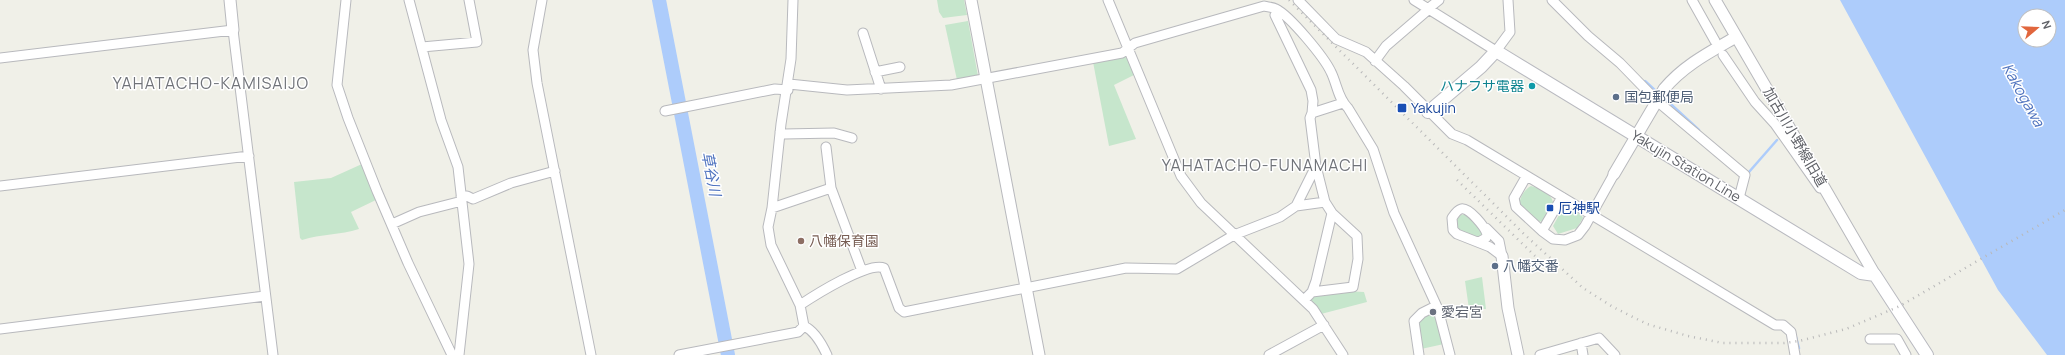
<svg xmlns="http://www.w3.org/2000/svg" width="2065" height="355" font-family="Manrope,'Noto Sans JP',sans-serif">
	<rect width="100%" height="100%" fill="#f0f0e8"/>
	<path fill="#c6e6cc" d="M937 0H964L967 15 943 18 939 12Z
		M968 21 978 76 957 80 945 25Z
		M1126 56 1134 75 1114 85 1136 139 1109 146 1093 62Z
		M362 164 378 199 351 212 359 229C340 235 321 234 302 240L300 238 294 182 331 178Z
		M1531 186C1539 188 1551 193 1553 202L1542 222 1536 220 1520 204C1519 198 1525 189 1531 186Z
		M1565 210 1581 214 1583 218 1577 228 1558 234 1553 226 1559 215Z
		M1466 214 1484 233 1480 239 1462 233 1456 227V220L1461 215Z
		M1482 277 1486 309H1469L1465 281Z
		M1345 291 1364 292 1367 302 1321 314 1311 300 1312 296Z
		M1429 310 1431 315 1436 314 1444 344 1421 349 1419 338V318Z"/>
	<path fill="#adccfb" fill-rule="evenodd" d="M1840 0H2065V355H2047L1998 290ZM2025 16H2049V40H2025Z"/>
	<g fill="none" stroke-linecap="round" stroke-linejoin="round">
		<path stroke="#adccfb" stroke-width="2.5" d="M1645 81 1658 93
			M1663 97 1699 130
			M1746 173 1749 172 1777 140
			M1796 337 1799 348"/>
		<path stroke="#adccfb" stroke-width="14" d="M659 0 728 355"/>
		<defs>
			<path id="minor" d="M346 0 337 85 348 118 377 191 408 263 452 355
				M409 0 441 120 458 167 469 264 459 355
				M542 0 533 50 537 83 591 355
				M793 0 791 59 781 124 772 208 768 227 771 245 800 305 804 326
				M1108 0 1181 176 1201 203 1313 309 1343 355
				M1298 0 1336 39 1366 52 1404 86 1452 134 1467 140 1775 325H1783L1791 332 1795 355
				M1414 0 1496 51 1510 32 1508 0
				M1552 0 1588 36 1620 63 1657 101 1745 175 1739 198
				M1692 0 1715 41
				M1429 8 1439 0
				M1278 10 1275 15 1311 90 1313 101 1312 113
				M863 33 881 89
				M422 47 477 42 469 0
				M1723 55 1755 102 1775 124 1820 188
				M0 58 233 30 273 355
				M1375 61 1386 46 1429 9
				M875 72 900 67
				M789 84 847 90 951 85 1122 53 1135 43 1264 6C1267 7 1272 7 1276 9 1290 16 1324 57 1331 72 1337 84 1338 99 1348 108L1373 149 1394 213 1438 309 1450 355
				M665 111 775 89 788 90
				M780 132 784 134 834 133 852 138
				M826 147 831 188 862 271
				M1526 177 1514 198 1516 207 1542 231 1553 239 1565 240 1578 235 1585 226 1614 174
				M0 186 249 156
				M461 196H467L473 199 511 183 555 171
				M1296 206 1325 202
				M772 208 831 188
				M392 224 419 212 462 201
				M1486 228 1499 241 1502 256
				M1542 231 1562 197
				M1479 242 1486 238 1487 234C1485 227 1469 207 1461 209 1457 210 1454 215 1452 218L1453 230 1457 234 1490 247 1502 256
				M1312 292 1316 281 1332 213
				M1304 300 1312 292 1353 287 1358 259 1357 236 1332 213 1325 202 1316 166
				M800 305C815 295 869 261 884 268L899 308 904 312 1126 268 1177 269 1234 235 1280 217 1296 206 1316 166 1310 118 1312 113 1343 103
				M804 326C815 331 822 344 827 355
				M0 329 265 296
				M1870 339H1897L1906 355
				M1581 343 1583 355
				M679 355 798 332 804 326
				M1269 355 1324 325
				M1419 355 1414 321 1422 313 1436 306
				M1540 355 1599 338 1615 355"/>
			<path id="tertiary" d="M230 0 233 30
				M971 0 1039 355
				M1715 0 1875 275
				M1614 174 1664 89C1684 65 1710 52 1736 37
				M1502 256 1508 308 1518 355"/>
			<path id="secondary" d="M1428 112 1481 67 1496 51 1861 273 1875 275 1927 355"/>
		</defs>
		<use href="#minor" stroke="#b8b9bd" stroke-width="11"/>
		<use href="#tertiary" stroke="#b8b9bd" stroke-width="13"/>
		<use href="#secondary" stroke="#b9bac0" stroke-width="14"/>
		<use href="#minor" stroke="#fff" stroke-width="9"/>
		<use href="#tertiary" stroke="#fff" stroke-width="11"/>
		<use href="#secondary" stroke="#fff" stroke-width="12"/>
		<path stroke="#b8b8b9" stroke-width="2.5" stroke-dasharray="1 5" stroke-linecap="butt" d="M1289 0 1525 235 1583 288 1613 307 1647 324 1688 336 1723 343H1784L1799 341 1846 329 1900 306 2065 210
			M1457 180 1535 256"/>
	</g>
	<circle fill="#0f9aa8" stroke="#fff" stroke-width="1.5" cx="1532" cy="86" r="4"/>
	<g fill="#5c6f8a" stroke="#fff" stroke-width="1.5">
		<circle cx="1616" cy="97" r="4"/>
		<circle cx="1495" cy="266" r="4"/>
	</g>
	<g fill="#1a4fb4" stroke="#fff" stroke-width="1.5">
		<rect x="1397" y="103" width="10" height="10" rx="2"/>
		<rect x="1546" y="204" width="8" height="8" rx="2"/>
	</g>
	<circle fill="#8d6e63" stroke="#fff" stroke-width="1.5" cx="801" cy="241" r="4"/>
	<circle fill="#6b7280" stroke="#fff" stroke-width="1.5" cx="1433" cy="312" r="4"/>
	<g text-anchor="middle" stroke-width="3" stroke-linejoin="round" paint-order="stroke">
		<g font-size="14" fill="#0d838f" stroke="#fff" text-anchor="end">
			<text x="1524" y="91">ハナフサ電器</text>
		</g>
		<g font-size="14" fill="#4e5e75" stroke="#fff" text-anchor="start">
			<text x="1624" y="102">国包郵便局</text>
			<text x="1503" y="271">八幡交番</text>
		</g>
		<g font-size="14" fill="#164399" stroke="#fff" text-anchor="start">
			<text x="1411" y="113">Yakujin</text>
			<text x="1558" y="213">厄神駅</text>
		</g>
		<g font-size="14" fill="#5f6167" stroke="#fff">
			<text transform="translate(1795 137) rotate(60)" y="5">加古川小野線旧道</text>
			<text transform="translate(1686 166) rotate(31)" y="5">Yakujin Station Line</text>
		</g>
		<g font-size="14" fill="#785e54" stroke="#fff" text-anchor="start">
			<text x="809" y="246">八幡保育園</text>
		</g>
		<g font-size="14" fill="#5b616d" stroke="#fff" text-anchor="start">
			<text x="1441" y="317">愛宕宮</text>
		</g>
		<g font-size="15" font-style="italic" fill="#4f73bf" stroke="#fff">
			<text transform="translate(2023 95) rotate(61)" y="5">Kakogawa</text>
			<text transform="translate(711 174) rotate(79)" y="5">草谷川</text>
		</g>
		<g font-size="16" letter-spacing="1" fill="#707379" stroke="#fff">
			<text x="211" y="89">YAHATACHO-KAMISAIJO</text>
			<text x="1265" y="171">YAHATACHO-FUNAMACHI</text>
		</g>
	</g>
	<g transform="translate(2037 28) rotate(71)"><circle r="19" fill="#ffffff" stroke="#bfc0c2"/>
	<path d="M0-3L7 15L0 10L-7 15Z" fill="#e1663d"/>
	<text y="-6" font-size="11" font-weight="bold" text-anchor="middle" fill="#5f6167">N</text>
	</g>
</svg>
